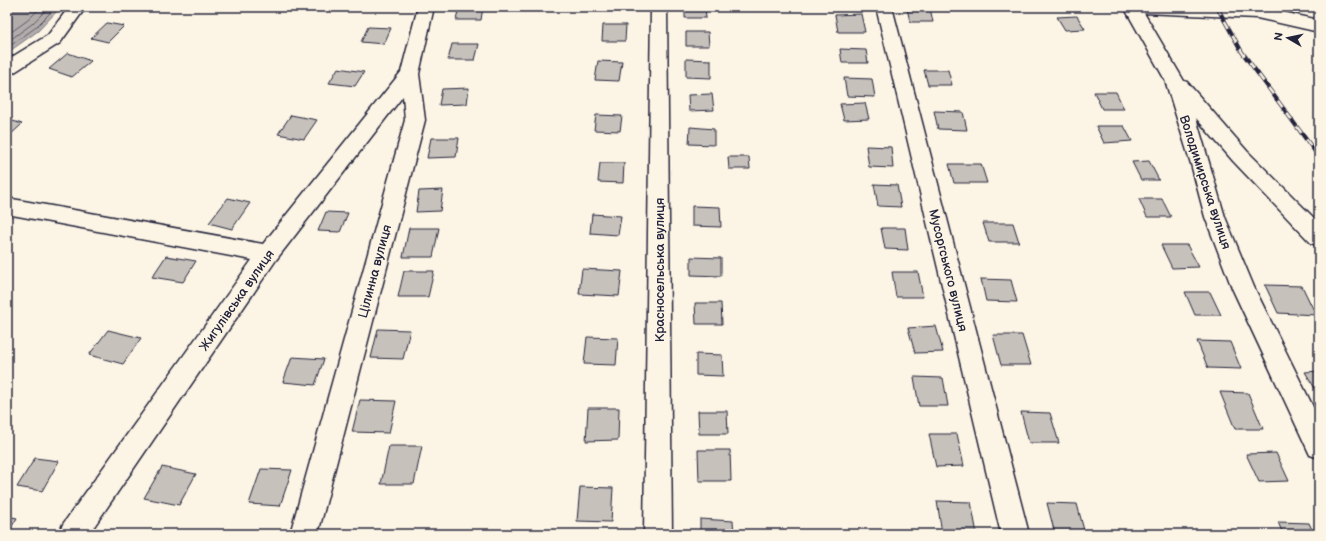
<svg xmlns="http://www.w3.org/2000/svg" width="1326" height="541" font-family="'Balsamiq Sans',sans-serif">
	<rect width="100%" height="100%" fill="#fcf5e5"/>
	<filter id="ink" filterUnits="userSpaceOnUse"><feTurbulence type="fractalNoise" baseFrequency=".025" numOctaves="2"/><feDisplacementMap in="SourceGraphic" scale="8" xChannelSelector="R" yChannelSelector="G"/><feConvolveMatrix kernelMatrix="1 2 1 2 8 2 1 2 1" color-interpolation-filters="sRGB"/></filter>
	<g filter="url(#ink)">
		<path fill="#b2adab" stroke="#78757e" d="M7 7H61L38 31 7 53Z"/>
		<g fill="none" stroke-linecap="round" stroke-linejoin="round">
			<path stroke="#5c5a68" stroke-width="1" d="M7 35 28 20 41 7
				M7 42 32 24 49 7
				M7 48 35 28 56 7"/>
		</g>
		<path fill="#c6c1bb" stroke="#22223b" d="M459 7H483L481 20H456Z
			M685 7H705L706 18H685Z
			M907 8H930L933 22H910Z
			M861 14 865 32H838L835 15Z
			M1077 16 1085 29 1065 30 1057 17Z
			M107 23 124 26 108 42 91 38Z
			M603 25H626L625 41H602Z
			M368 27 391 28 384 44 361 42Z
			M686 32H708L709 46H686Z
			M452 44H479L475 60H448Z
			M840 49 866 50 868 63H842Z
			M68 53 91 61 72 77 49 69Z
			M686 59 711 60V78L686 77Z
			M598 61 622 62 619 81 595 80Z
			M338 68 364 72 355 86 329 83Z
			M924 70H948L952 85H928Z
			M844 78 872 79 875 97 847 96Z
			M469 88 467 104 439 105 442 89Z
			M1094 92H1116L1124 109H1102Z
			M712 94 714 110 689 111 688 95Z
			M865 103 869 119 844 120 840 104Z
			M934 111 963 112 967 130 938 129Z
			M291 115 317 120 304 139 278 134Z
			M596 115 622 116 620 131 594 130Z
			M7 119 22 124 7 138Z
			M1096 126H1124L1132 141 1104 143Z
			M690 127 714 129V145L689 144Z
			M431 138H459L456 157 427 158Z
			M866 146 891 147 893 168 869 167Z
			M728 157H749L750 169H729Z
			M1149 161 1159 180H1141L1132 162Z
			M600 163H624L623 183 598 182Z
			M949 164H981L987 183H954Z
			M874 184 897 185 901 207 878 206Z
			M443 190 440 211 416 212 419 191Z
			M228 198 250 203 232 229 209 223Z
			M1139 199H1162L1171 217H1147Z
			M692 206 720 207 721 227 692 226Z
			M326 212 348 213 340 232 318 231Z
			M592 214 621 216 618 235 590 233Z
			M983 223H1013L1019 242H989Z
			M409 228H439L433 257H403Z
			M881 228H905L908 250 885 249Z
			M1161 245H1187L1199 267 1172 268Z
			M166 256 196 261 183 282 152 277Z
			M691 257 721 258V276L691 275Z
			M582 269 622 271 619 296 579 294Z
			M404 271H434L428 297H398Z
			M892 272H918L923 297H896Z
			M981 279 1011 280 1017 302 986 301Z
			M1265 285 1302 286 1316 315 1278 313Z
			M1185 292H1210L1221 315H1195Z
			M695 303H721L722 324H696Z
			M936 326 943 352 915 353 908 328Z
			M378 329 410 330 403 359 371 358Z
			M108 330 141 338 123 364 89 355Z
			M993 335H1022L1031 365H1001Z
			M587 337 618 338 616 365 584 364Z
			M1197 341 1230 342 1241 369 1208 368Z
			M696 354 722 355 723 376 696 375Z
			M292 357 324 359 315 385 283 382Z
			M1319 371V395L1305 372Z
			M914 377 943 378 948 406H919Z
			M1220 392 1248 393 1263 429H1235Z
			M360 400 396 401 389 433 352 432Z
			M588 408H619L618 440 586 441Z
			M698 411H727L728 434H699Z
			M1021 412 1050 413 1059 443H1029Z
			M929 434H957L964 466 936 467Z
			M389 446H422L414 484H381Z
			M698 450H730L731 481H699Z
			M1276 453 1289 481 1259 482 1246 454Z
			M35 458 59 461 42 491 17 487Z
			M162 467 196 474 179 505 144 498Z
			M261 469 292 470 280 506 249 504Z
			M580 487 613 488 611 522 577 521Z
			M937 501 971 502 977 534 942 533Z
			M1047 503 1077 504 1085 534H1055Z
			M7 516 17 518 7 534Z
			M700 519 733 521 734 534H700Z
			M1278 522 1309 523 1314 534H1283Z"/>
		<g fill="none" stroke-linecap="round" stroke-linejoin="round">
			<defs>
				<path id="minor" d="M69 7H86L60 43 13 73 7 75V60L48 35Z
					M418 7H434L419 74 425 120 318 534H290L405 120 403 96 276 260 89 534H59L63 524 252 260 7 214V198L263 244 401 72Z
					M651 7H667L672 534H644Z
					M876 7H892L1029 534H1001Z
					M1124 7H1259L1319 20V32L1257 18 1144 13 1184 81 1187 82 1247 151 1319 223V246L1311 243 1233 161 1196 118 1225 217 1254 287 1319 419V458L1310 455 1232 288 1205 217 1191 164 1165 80Z"/>
			</defs>
			<use href="#minor" stroke="#22223b" stroke-width="3"/>
			<use href="#minor" fill="#fcf5e5" fill-rule="evenodd"/>
			<defs>
				<path id="rail" d="M1217 7 1242 52 1319 157"/>
			</defs>
			<use href="#rail" stroke="#22223b" stroke-width="4"/>
			<use href="#rail" stroke="#fcf5e5" stroke-width="2.5" stroke-dasharray="8" stroke-linecap="butt"/>
		</g>
	</g>
	<g text-anchor="middle" stroke-width="3" stroke-linejoin="round" paint-order="stroke">
		<g font-size="13" fill="#22223b" stroke="#fcf5e5">
			<text transform="translate(1206 182) rotate(72)" y="5">Володимирська вулиця</text>
			<text transform="translate(659 270) rotate(-90)" y="5">Красносельська вулиця</text>
			<text transform="translate(949 270) rotate(76)" y="5">Мусоргського вулиця</text>
			<text transform="translate(374 271) rotate(-75)" y="5">Цілинна вулиця</text>
			<text transform="translate(236 300) rotate(-55)" y="5">Жигулівська вулиця</text>
		</g>
	</g>
	<rect width="1326" height="541" fill="none" stroke="#fcf5e5" stroke-width="24"/>
	<rect x="12" y="12" width="1302" height="517" fill="none" stroke="#22223b" stroke-width="1.5" filter="url(#ink)"/>
	<g transform="translate(1288 38) rotate(279)" stroke="#fcf5e5" stroke-width="3" paint-order="stroke">
	<path d="M0-3L7 15L0 10L-7 15Z" fill="#22223b"/>
	<text y="-6" font-size="11" font-weight="bold" text-anchor="middle" fill="#22223b">N</text>
	</g>
</svg>
